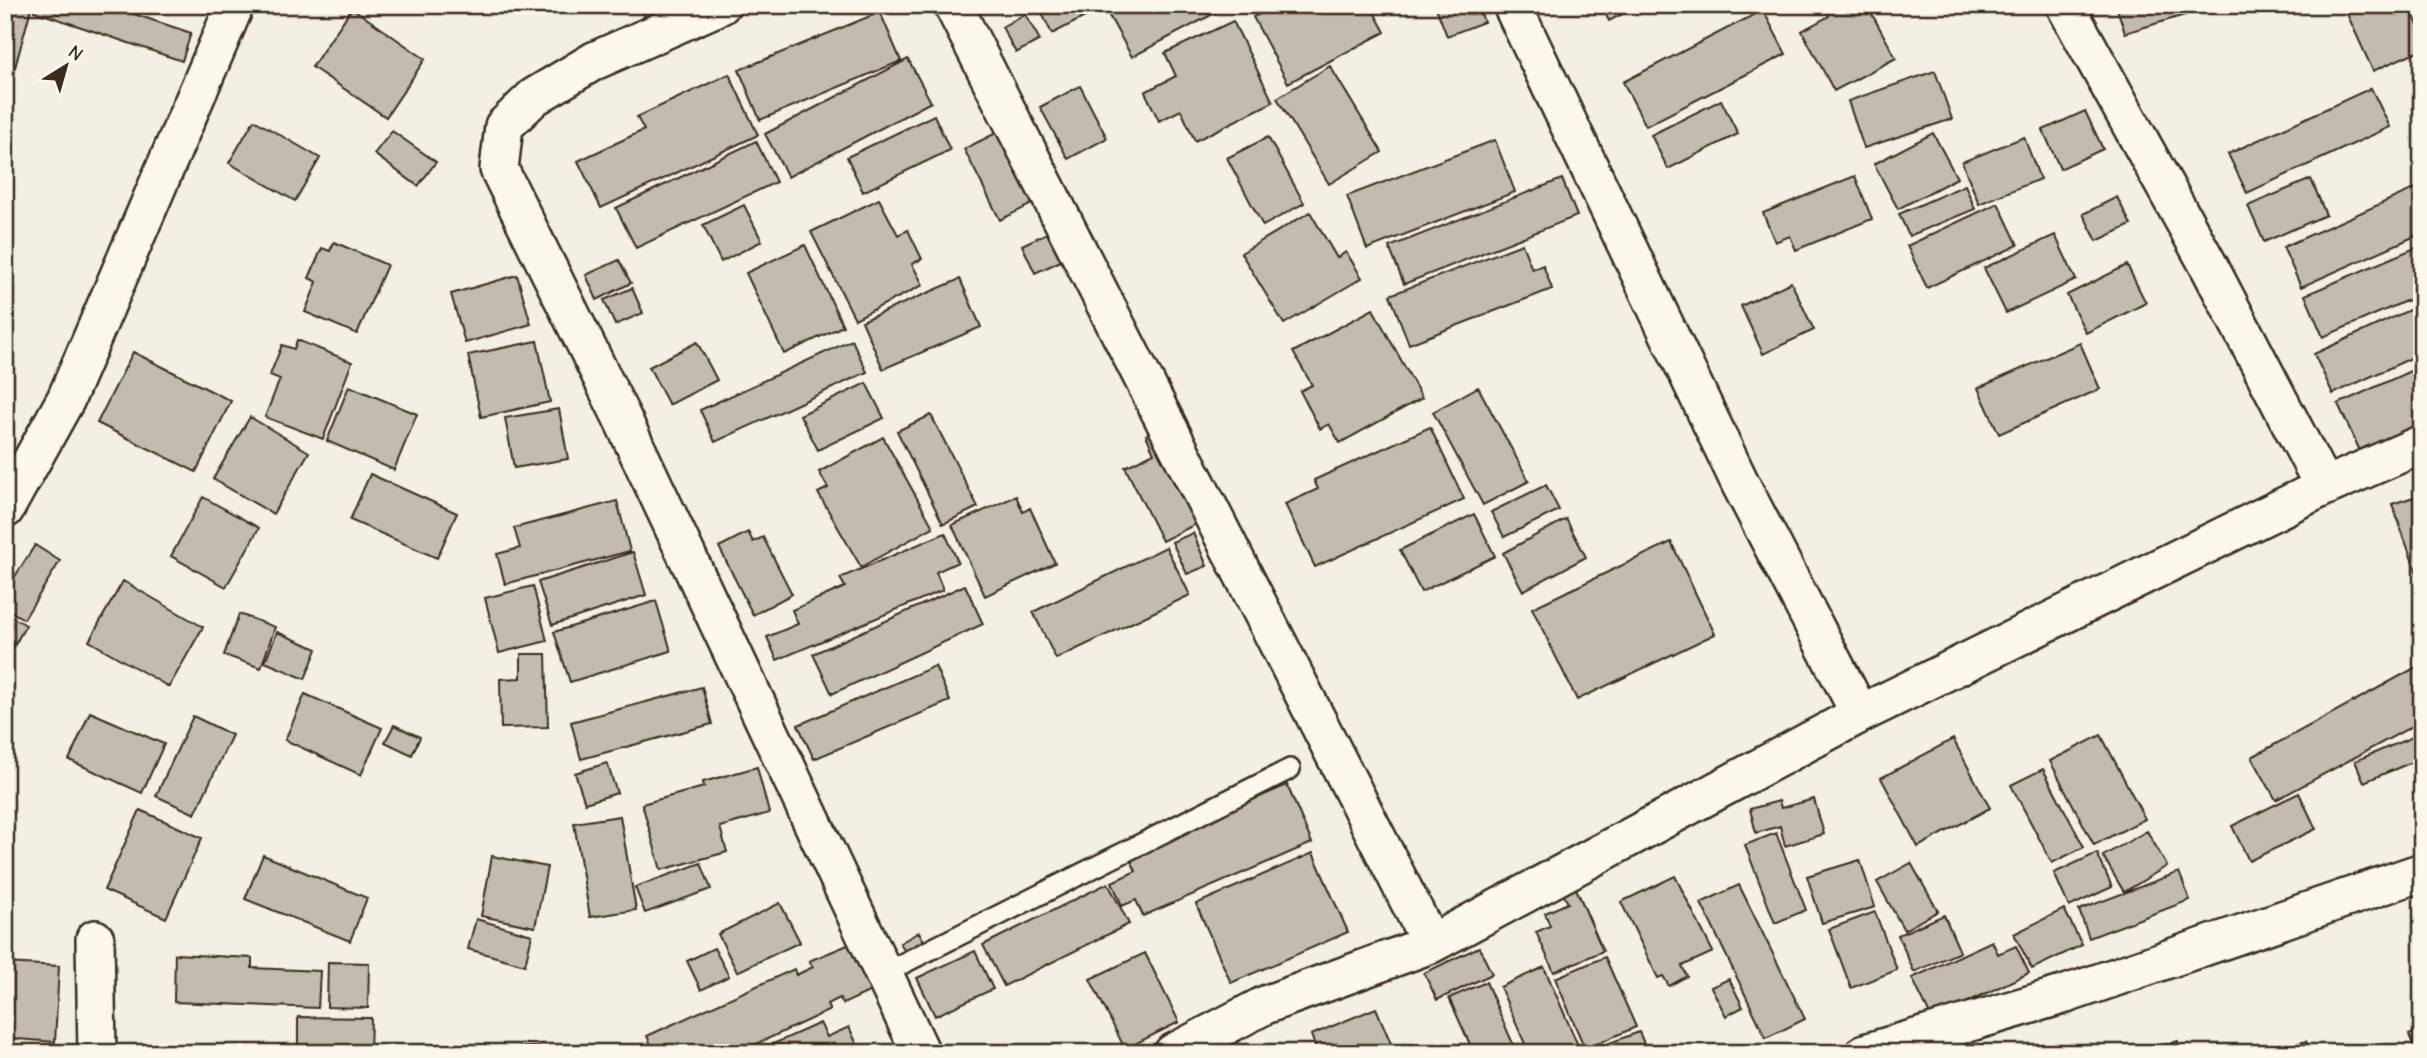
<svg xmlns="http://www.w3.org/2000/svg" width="2427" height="1058" font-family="'Comic Neue',sans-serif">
	<rect width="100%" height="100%" fill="#f3efe4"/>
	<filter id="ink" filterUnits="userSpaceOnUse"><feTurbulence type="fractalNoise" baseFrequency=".0143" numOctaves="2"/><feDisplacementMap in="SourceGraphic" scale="14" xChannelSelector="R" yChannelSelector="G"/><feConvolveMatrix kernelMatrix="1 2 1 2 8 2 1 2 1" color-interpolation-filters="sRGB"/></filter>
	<g filter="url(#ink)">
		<path fill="#c3bbb0" stroke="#3b2a1e" stroke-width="2" d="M5 5H32L11 82 5 81Z
			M36 5H107L191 33 182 61 34 11Z
			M460 5H481L465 14Z
			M640 5H687L647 23Z
			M1038 5H1108L1052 34Z
			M1119 5H1230L1132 57 1107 12Z
			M1277 5H1370L1385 32 1288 83 1253 17Z
			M1435 5H1478L1484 22 1447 36Z
			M1601 5H1640L1609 21Z
			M1834 5H1867L1896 58 1834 91 1802 31 1829 16 1826 10Z
			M2116 5H2218L2125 33Z
			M2343 5H2409L2422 34V49L2373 71Z
			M352 8 425 59 386 117 312 67Z
			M1763 10 1786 54 1646 126 1623 82Z
			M880 12 901 61 760 120 739 70Z
			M1025 14 1040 40 1016 53 1002 27Z
			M1233 21 1273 102 1195 141 1181 110 1159 121 1145 92 1176 76 1165 53Z
			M908 59 931 102 788 177 765 134Z
			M1330 66 1382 152 1329 184 1277 98Z
			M1935 71 1952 119 1864 148 1848 101Z
			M729 74 758 135 601 208 578 161 644 130 637 117Z
			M1080 86 1107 138 1068 159 1040 107Z
			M2371 88 2390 127 2247 193 2228 154Z
			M1721 100 1738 134 1668 169 1651 135Z
			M2085 111 2103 149 2060 169 2043 130Z
			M934 115 950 150 863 192 847 157Z
			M254 120 320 158 295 201 229 163Z
			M1002 130 1038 201 1000 220 964 149Z
			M392 131 436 162 418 186 374 154Z
			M1933 133 1957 178 1898 209 1874 164Z
			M1268 137 1304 203 1263 226 1227 158Z
			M2024 137 2040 179 1979 204 1962 162Z
			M1495 140 1515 192 1367 249 1347 196Z
			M756 141 776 182 636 248 616 208Z
			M1855 176 1872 219 1796 250 1790 236 1775 242 1763 213Z
			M1562 179 1577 216 1404 284 1389 247Z
			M2311 179 2326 215 2264 242 2248 206Z
			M1965 185 1975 209 1909 236 1899 214Z
			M2416 188 2422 201V233L2301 287 2283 247Z
			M2117 197 2131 225 2097 241 2083 214Z
			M879 199 898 235 908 230 922 259 912 264 923 285 855 319 811 232Z
			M1998 203 2018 245 1927 288 1907 246Z
			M744 205 762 241 721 262 703 225Z
			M1310 212 1337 258 1346 252 1362 278 1284 324 1241 253Z
			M1047 233 1061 261 1035 273 1022 245Z
			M2055 235 2076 280 2006 313 1984 268Z
			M334 242 387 265 357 334 305 312 317 282 309 278 322 248 330 251Z
			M1522 244 1532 269 1543 265 1552 289 1409 344 1390 295Z
			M805 245 843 326 784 354 746 273Z
			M2422 245V294L2323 337 2305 295Z
			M619 260 631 283 597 300 586 275Z
			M2127 265 2146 303 2086 333 2067 295Z
			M517 275 531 324 465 343 451 294Z
			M960 279 981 327 883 369 862 321Z
			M1791 282 1814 330 1763 354 1741 306Z
			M632 288 643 313 615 325 604 300Z
			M2422 304V353L2333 394 2314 354Z
			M1373 309 1422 398 1340 443 1329 424 1320 429 1300 391 1312 385 1293 352Z
			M297 340 352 362 323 439 265 417 280 379 270 375 282 345 294 349Z
			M852 340 867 372 715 442 700 410Z
			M537 341 550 402 481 417 468 355Z
			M697 342 717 380 669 405 649 367Z
			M2080 343 2100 389 1999 434 1978 388Z
			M133 352 231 401 196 472 97 423Z
			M2419 367 2422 373V423L2360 451 2338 404Z
			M866 383 884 418 818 450 800 415Z
			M349 386 417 414 394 470 327 441Z
			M1478 387 1529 481 1483 505 1433 412Z
			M559 409 568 459 514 468 505 418Z
			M931 415 978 507 943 524 897 431Z
			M250 417 309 452 273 514 213 479Z
			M1430 427 1464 499 1315 567 1285 504 1318 489 1314 480Z
			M1157 429 1202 521 1162 541 1125 467 1154 453 1146 435Z
			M883 437 933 527 861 567 818 493 828 488 819 472Z
			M370 474 457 513 437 558 350 520Z
			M1546 485 1559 510 1504 537 1491 512Z
			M1016 496 1023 512 1030 508 1055 563 985 596 952 525Z
			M2417 496 2422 510V588L2392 504Z
			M203 497 259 528 226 587 171 556Z
			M617 501 630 551 505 584 497 554 520 548 514 528Z
			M1474 514 1495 556 1421 592 1400 550Z
			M1566 519 1586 557 1523 591 1503 553Z
			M748 532 753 542 763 537 792 594 753 615 719 547Z
			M945 533 958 562 936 572 943 590 777 660 767 637 798 624 792 610 845 587 840 578Z
			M1193 533 1207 566 1187 574 1172 542Z
			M1671 542 1715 634 1577 700 1532 608Z
			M35 545 60 561 24 619 5 608V592Z
			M1166 547 1190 595 1056 659 1033 612Z
			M633 552 646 595 552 625 538 582Z
			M123 581 203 627 169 687 89 641Z
			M965 585 983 624 832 694 813 654Z
			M533 586 547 641 499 653 485 598Z
			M656 601 671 651 570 682 554 632Z
			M5 613 26 625 5 662Z
			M239 614 275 627 261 668 224 655Z
			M277 632 317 649 305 679 265 662Z
			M521 654H546L548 727 501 728 500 679 521 678Z
			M2422 664V721L2276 800 2252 757Z
			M935 666 950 701 814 759 798 725Z
			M702 687 712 724 581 759 571 722Z
			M305 694 382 728 361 775 285 740Z
			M90 712 164 744 142 793 69 760Z
			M193 716 232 735 195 814 156 796Z
			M394 725 420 737 412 755 385 742Z
			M2422 733V758L2364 782 2355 761Z
			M2101 735 2145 819 2094 845 2050 761Z
			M1953 739 1990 808 1918 847 1881 778Z
			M607 763 617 793 585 803 575 773Z
			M757 767 769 813 720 827 727 852 661 870 642 804 704 787 703 782Z
			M2043 769 2084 847 2052 863 2011 785Z
			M1287 785 1312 843 1143 916 1136 900 1122 906 1112 882 1136 871 1128 854Z
			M2299 793 2316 829 2249 861 2232 826Z
			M1814 799 1824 834 1785 846 1780 826 1756 833 1750 809 1779 801 1781 808Z
			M140 810 202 838 166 918 104 890Z
			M620 816 636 910 590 917 574 823Z
			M2147 831 2167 866 2124 892 2103 856Z
			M1776 833 1806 910 1775 923 1745 845Z
			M1313 853 1348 932 1231 983 1196 904Z
			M2097 853 2112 887 2069 907 2054 873Z
			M263 855 367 898 350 941 245 899Z
			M492 856 547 867 535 927 481 916Z
			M1860 860 1875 907 1822 923 1807 876Z
			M701 863 711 889 645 913 635 887Z
			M1911 863 1938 911 1904 930 1877 882Z
			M2179 872 2190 900 2089 938 2079 910Z
			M1675 876 1713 952 1682 966 1687 976 1669 986 1663 976 1658 978 1621 902Z
			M1108 883 1129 924 1004 986 983 945Z
			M1739 885 1805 1019 1766 1038 1701 903Z
			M1575 886 1603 951 1554 972 1536 932 1550 926 1545 913 1568 903 1562 892Z
			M780 903 800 942 737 972 718 934Z
			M2064 909 2082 945 2032 969 2014 934Z
			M1875 912 1897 970 1851 988 1829 929Z
			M1944 915 1960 952 1914 972 1898 935Z
			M476 919 532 935 525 965 468 949Z
			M919 932 927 946 908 957 900 943Z
			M1992 941 1998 954 2016 946 2029 973 1932 1019 1912 978Z
			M850 944 871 991 843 1004 840 998 827 1004 830 1010 737 1053H655L647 1036 794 969 796 975 813 967 809 961Z
			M1479 947 1492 974 1437 1000 1424 973Z
			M714 948 729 976 701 990 687 961Z
			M975 951 993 989 935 1016 917 978Z
			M1145 953 1179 1022 1125 1049 1090 979Z
			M175 954 252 958V968L320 971 318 1008 174 1002Z
			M1605 957 1636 1027 1585 1049 1555 978Z
			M328 962 369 963 368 1008 327 1007Z
			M5 963 59 966 55 1042 5 1038Z
			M1544 967 1580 1050 1574 1053H1529L1500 987Z
			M1729 979 1743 1007 1726 1016 1711 987Z
			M1486 982 1517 1053H1468L1473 1051 1449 998Z
			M1376 1008 1395 1053H1318L1311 1035Z
			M298 1017 371 1018 370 1053H298Z
			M820 1023 827 1037 849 1027 861 1053H753Z
			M2422 1029V1053H2417L2409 1035Z
			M1639 1032 1648 1053H1607L1604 1045Z
			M2178 1041 2182 1053H2140Z
			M2306 1041 2309 1053H2266Z
			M1452 1044 1456 1053H1431Z
			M2251 1045 2252 1053H2234L2233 1048Z
			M572 1046V1053H418V1050Z"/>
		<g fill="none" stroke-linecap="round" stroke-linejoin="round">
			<defs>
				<path id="service" d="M884 973 1290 769"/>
				<path id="minor" d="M721 5 594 61 534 97 504 126 499 169 622 418 921 1053
					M953 5 1431 944
					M1512 5 1740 483 1860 714
					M2065 5 2210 268 2324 487
					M5 509 66 399 235 5
					M95 939 97 1053
					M1173 1053 1265 1005 1431 944 1860 714 2324 487 2422 444
					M1865 1053 2066 994 2422 872"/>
			</defs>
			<use href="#service" stroke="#3b2a1e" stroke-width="24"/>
			<use href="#minor" stroke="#3b2a1e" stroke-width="42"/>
			<use href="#service" stroke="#fbf7ec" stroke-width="19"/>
			<use href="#minor" stroke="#fbf7ec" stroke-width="37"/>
		</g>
	</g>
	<rect width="2427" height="1058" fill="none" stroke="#fbf7ec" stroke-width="28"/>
	<rect x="14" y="14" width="2399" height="1030" fill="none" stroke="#3b2a1e" stroke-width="2.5" filter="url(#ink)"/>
	<g transform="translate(66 66) rotate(37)" stroke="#fbf7ec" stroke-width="5" paint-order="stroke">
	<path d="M0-5L12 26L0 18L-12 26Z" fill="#3b2a1e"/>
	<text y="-10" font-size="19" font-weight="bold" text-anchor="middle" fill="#3b2a1e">N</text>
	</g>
</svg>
